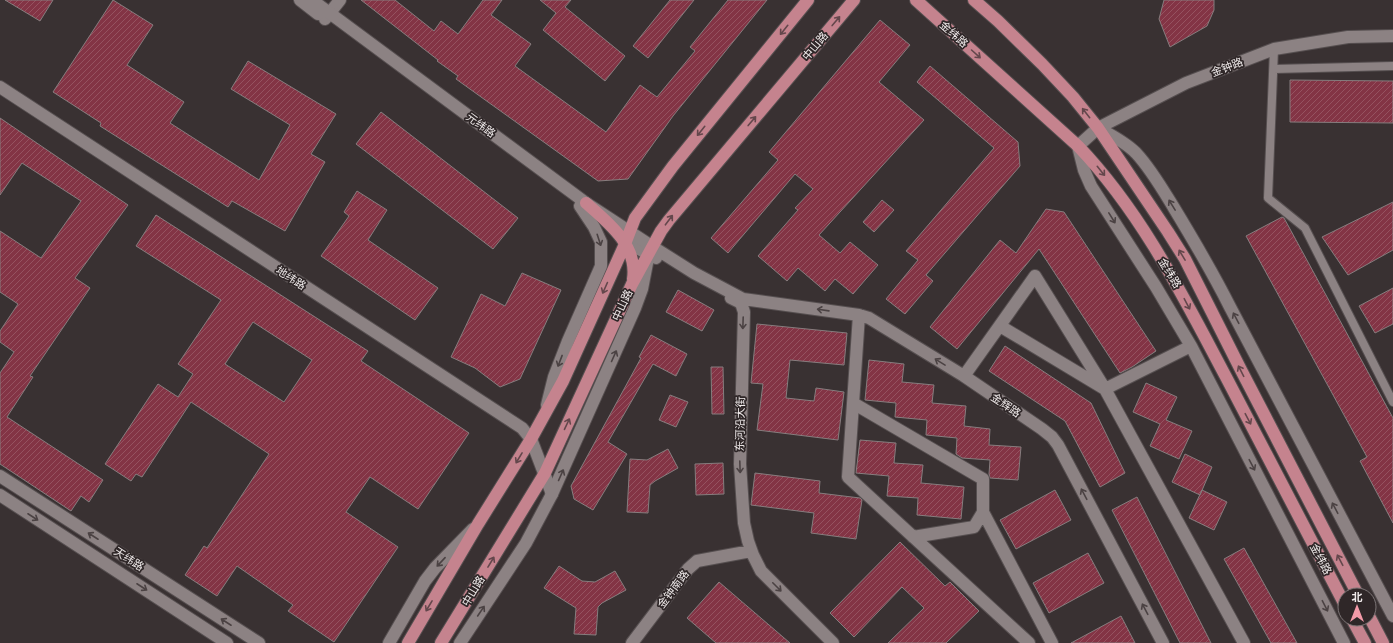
<svg xmlns="http://www.w3.org/2000/svg" width="1393" height="643" font-family="'Libre Baskerville','Noto Sans SC',serif">
	<defs>
		<pattern id="building-hatch" width="6" height="6" patternUnits="userSpaceOnUse"><rect width="6" height="6" fill="#833445"/><path d="M-1 1l2-2M0 6l6-6M5 7l2-2" fill="none" stroke="#955260"/></pattern>
	</defs>
	<rect width="100%" height="100%" fill="#393132"/>
	<path fill="url(#building-hatch)" stroke="#867d7e" fill-rule="evenodd" d="M5 0H53L40 21Z
		M113 0 153 25 127 65 184 102 170 123 259 180 290 125 231 89 248 61 336 114 311 154 325 162 285 231 232 201 228 207 100 126 101 123 53 92Z
		M361 0H395L434 31 441 21 458 34 483 0H502L491 15 531 44 515 66 606 132 640 85 657 97 695 51 690 47 728 0H767L673 116 628 179 598 181 456 79 458 76 437 61 438 60Z
		M540 0H571L565 7 625 56 605 81 543 30 556 13Z
		M670 0H694L648 58 633 46Z
		M1164 0H1214V10L1207 26 1170 47 1159 19Z
		M880 20 910 45 879 82 924 120 819 235 840 253 850 242 878 265 853 294 835 279 825 291 798 268 787 281 758 256 798 210 795 208 813 189 795 174 728 253 711 238 778 160 769 152Z
		M930 66 1018 142 1020 166 926 275 933 281 905 314 886 299 918 260 906 251 994 148 917 82Z
		M1290 80 1393 81V123L1290 122Z
		M381 112 518 218 493 249 356 144Z
		M0 118 128 205 75 278 90 288 30 376 33 377 7 417 103 480 89 502 81 496 71 511 0 464V373L14 352 0 342V331L18 304 0 292V231L41 258 81 201 22 163 0 195Z
		M357 191 387 210 368 240 438 288 415 320 321 256 349 216 344 212Z
		M882 200 894 210 874 232 863 222Z
		M1393 202V250L1348 275 1322 237Z
		M1046 209 1064 212 1156 351 1132 367 1120 373 1039 249 957 349 930 327 1000 240 1016 253Z
		M156 215 368 351 361 361 469 433 418 509 370 477 346 512 398 547 334 642 288 611 293 605 237 566 217 596 185 575 204 546 207 548 269 454 191 402 142 477 136 474 131 481 105 464 158 384 178 397 193 374 178 364 221 300 136 246ZM253 322 312 360 284 402 225 364Z
		M1282 217 1284 218 1393 418V523L1360 461 1367 457 1246 236Z
		M522 273 561 290 520 379 500 387 475 368 451 357 481 294 505 306Z
		M1393 288V324L1375 333 1359 306Z
		M678 290 714 310 702 331 666 312Z
		M757 324 847 333 844 365 790 360 786 398 814 401 816 388 844 392 838 440 757 430 763 384 751 383Z
		M651 335 687 354 676 376 653 364 608 442 627 454 593 510 574 499 571 486 641 358 639 357Z
		M1005 346 1091 403 1125 473 1100 487 1065 421 989 371Z
		M869 360 904 364 902 382 934 385 932 403 966 406 964 426 990 429 989 445 1021 447 1018 480 990 478 989 474 990 460 962 458 956 454 957 438 926 435 927 420 895 417 896 403 865 400Z
		M711 367H723L724 414H712Z
		M1146 383 1177 397 1166 420 1192 431 1179 459 1150 446 1160 424 1133 412Z
		M670 395 688 402 676 427 659 420Z
		M860 440 896 443 894 463 923 465 921 483 964 487 961 519 917 515 918 498 887 496 889 476 856 473Z
		M668 449 678 468 655 481 650 485 648 513 627 512 630 459 647 460Z
		M1185 454 1212 467 1200 495 1172 482Z
		M723 463 724 494 696 495 695 464Z
		M755 473 820 481 819 493 860 498 862 500 856 539 811 533 814 513 751 505Z
		M1055 490 1071 520 1016 549 1000 520Z
		M1202 490 1227 502 1214 530 1189 518Z
		M1137 497 1211 643H1180L1112 510Z
		M900 542 945 586 950 582 979 611 946 643H888L924 608 902 587 854 637 830 613Z
		M1244 548 1297 643H1271L1224 559Z
		M1088 553 1104 583 1049 613 1033 583Z
		M559 566 582 581 595 582 615 571 626 590 602 603 598 607 596 635 574 634 576 608 544 588Z
		M719 582 790 643H716L687 618Z
		M1121 616 1135 643H1071Z"/>
	<g fill="none" stroke-linecap="round" stroke-linejoin="round">
		<defs>
			<path id="lane" d="M1274 49 1268 198 1305 228 1393 402
				M1274 69 1393 66"/>
			<path id="street" d="M325 19 340 0
				M0 87 522 428 531 439 552 494
				M1098 128C1111 135 1125 142 1136 153 1151 169 1163 190 1174 208 1194 241 1213 273 1230 307L1393 616
				M1078 146 1084 170 1091 186 1156 287 1191 346 1344 643
				M627 240 637 248 656 258
				M653 247 694 273 743 299 859 315 869 318 964 376 1042 429 1052 437 1058 445 1163 643
				M731 298 741 303 744 312 740 464 744 523 748 541 753 555 761 571 833 643
				M859 315 848 477 1029 643
				M1000 326 1105 389 1191 346
				M964 376 1035 276 1105 389 1244 643
				M853 403 983 479V512L1052 643
				M913 537 974 527 983 512
				M632 643 688 569 697 561 751 551"/>
			<path id="secondary" d="M300 0 318 14
				M312 0 586 203 653 247
				M1078 146 1098 128 1186 83 1274 49 1348 37 1393 36
				M547 405 554 377 568 341 601 266V242L594 227 580 206
				M0 476 259 643
				M0 495 227 643
				M389 643 425 581 435 568 473 529
				M460 643 526 543 552 494 635 308 642 289 648 258"/>
			<path id="primary" d="M916 0 1078 146C1142 213 1183 296 1226 377 1265 453 1305 529 1345 605
				M974 0 998 21 1042 64 1073 97 1098 128 1168 232 1185 259 1241 370 1358 595
				M586 203C609 223 638 246 633 279
				M1369 616 1383 643
				M1352 619 1365 643
				M408 643 478 524 531 439 563 381 625 244 635 218 673 166 808 0
				M441 643 545 473 632 284 661 231 669 220 854 0"/>
		</defs>
		<use href="#lane" stroke="#564f50" stroke-width="10"/>
		<use href="#street" stroke="#564f50" stroke-width="14"/>
		<use href="#secondary" stroke="#564f50" stroke-width="14"/>
		<use href="#primary" stroke="#564f50" stroke-width="14"/>
		<use href="#lane" stroke="#8c8283" stroke-width="8"/>
		<use href="#street" stroke="#8c8283" stroke-width="12"/>
		<use href="#secondary" stroke="#8c8283" stroke-width="12"/>
		<use href="#primary" stroke="#c5838e" stroke-width="12"/>
	</g>
	<defs><path id="oneway-shaft" d="M-6 0H5M1.5-3L5.5 0L1.5 3" fill="none" stroke-width="1.6" stroke-linecap="round" stroke-linejoin="round"/></defs>
	<g stroke="#64474c">
		<use href="#oneway-shaft" transform="translate(836 21) rotate(-50)"/>
		<use href="#oneway-shaft" transform="translate(784 30) rotate(129)"/>
		<use href="#oneway-shaft" transform="translate(976 54) rotate(42)"/>
		<use href="#oneway-shaft" transform="translate(1086 113) rotate(-128)"/>
		<use href="#oneway-shaft" transform="translate(752 121) rotate(-50)"/>
		<use href="#oneway-shaft" transform="translate(701 131) rotate(129)"/>
		<use href="#oneway-shaft" transform="translate(1101 171) rotate(51)"/>
		<use href="#oneway-shaft" transform="translate(669 220) rotate(-53)"/>
		<use href="#oneway-shaft" transform="translate(1182 255) rotate(-121)"/>
		<use href="#oneway-shaft" transform="translate(605 288) rotate(114)"/>
		<use href="#oneway-shaft" transform="translate(1187 304) rotate(62)"/>
		<use href="#oneway-shaft" transform="translate(1241 371) rotate(-117)"/>
		<use href="#oneway-shaft" transform="translate(1248 419) rotate(62)"/>
		<use href="#oneway-shaft" transform="translate(567 424) rotate(-65)"/>
		<use href="#oneway-shaft" transform="translate(519 458) rotate(121)"/>
		<use href="#oneway-shaft" transform="translate(1340 560) rotate(-118)"/>
		<use href="#oneway-shaft" transform="translate(491 562) rotate(-59)"/>
		<use href="#oneway-shaft" transform="translate(429 606) rotate(121)"/>
	</g>
	<g stroke="#4b4243">
		<use href="#oneway-shaft" transform="translate(1172 205) rotate(-122)"/>
		<use href="#oneway-shaft" transform="translate(1112 218) rotate(58)"/>
		<use href="#oneway-shaft" transform="translate(599 240) rotate(72)"/>
		<use href="#oneway-shaft" transform="translate(823 310) rotate(-172)"/>
		<use href="#oneway-shaft" transform="translate(1236 318) rotate(-118)"/>
		<use href="#oneway-shaft" transform="translate(743 323) rotate(92)"/>
		<use href="#oneway-shaft" transform="translate(614 356) rotate(-66)"/>
		<use href="#oneway-shaft" transform="translate(560 361) rotate(111)"/>
		<use href="#oneway-shaft" transform="translate(940 362) rotate(-148)"/>
		<use href="#oneway-shaft" transform="translate(1252 465) rotate(62)"/>
		<use href="#oneway-shaft" transform="translate(740 467) rotate(88)"/>
		<use href="#oneway-shaft" transform="translate(561 475) rotate(-66)"/>
		<use href="#oneway-shaft" transform="translate(1084 494) rotate(-118)"/>
		<use href="#oneway-shaft" transform="translate(1335 508) rotate(-118)"/>
		<use href="#oneway-shaft" transform="translate(33 517) rotate(33)"/>
		<use href="#oneway-shaft" transform="translate(93 536) rotate(-147)"/>
		<use href="#oneway-shaft" transform="translate(441 562) rotate(133)"/>
		<use href="#oneway-shaft" transform="translate(142 587) rotate(33)"/>
		<use href="#oneway-shaft" transform="translate(777 587) rotate(45)"/>
		<use href="#oneway-shaft" transform="translate(1325 606) rotate(63)"/>
		<use href="#oneway-shaft" transform="translate(1145 609) rotate(-118)"/>
		<use href="#oneway-shaft" transform="translate(481 611) rotate(-56)"/>
		<use href="#oneway-shaft" transform="translate(226 622) rotate(-147)"/>
	</g>
	<g text-anchor="middle" stroke-width="3.5" stroke-linejoin="round" paint-order="stroke">
		<g font-size="11" fill="#f0ebeb" stroke="#2f2728">
			<text transform="translate(954 34) rotate(42)" y="4">金纬路</text>
			<text transform="translate(815 46) rotate(-50)" y="4">中山路</text>
			<text transform="translate(1227 67) rotate(-21)" y="4">金钟路</text>
			<text transform="translate(481 125) rotate(36)" y="4">元纬路</text>
			<text transform="translate(1170 273) rotate(59)" y="4">金纬路</text>
			<text transform="translate(291 278) rotate(33)" y="4">地纬路</text>
			<text transform="translate(622 305) rotate(-65)" y="4">中山路</text>
			<text transform="translate(1006 405) rotate(34)" y="4">金辉路</text>
			<text transform="translate(740 424) rotate(-89)" y="4">东河沿大街</text>
			<text transform="translate(129 559) rotate(33)" y="4">天纬路</text>
			<text transform="translate(1321 559) rotate(62)" y="4">金纬路</text>
			<text transform="translate(673 589) rotate(-53)" y="4">金钟南路</text>
			<text transform="translate(473 591) rotate(-59)" y="4">中山路</text>
		</g>
	</g>
	<g transform="translate(1357 607)"><circle r="19" fill="#2f2728" stroke="#7c7576"/>
	<path d="M0-3L7 15L0 10L-7 15Z" fill="#f39aa8"/>
	<text y="-6" font-size="11" font-weight="bold" text-anchor="middle" fill="#f0ebeb">北</text>
	</g>
</svg>
